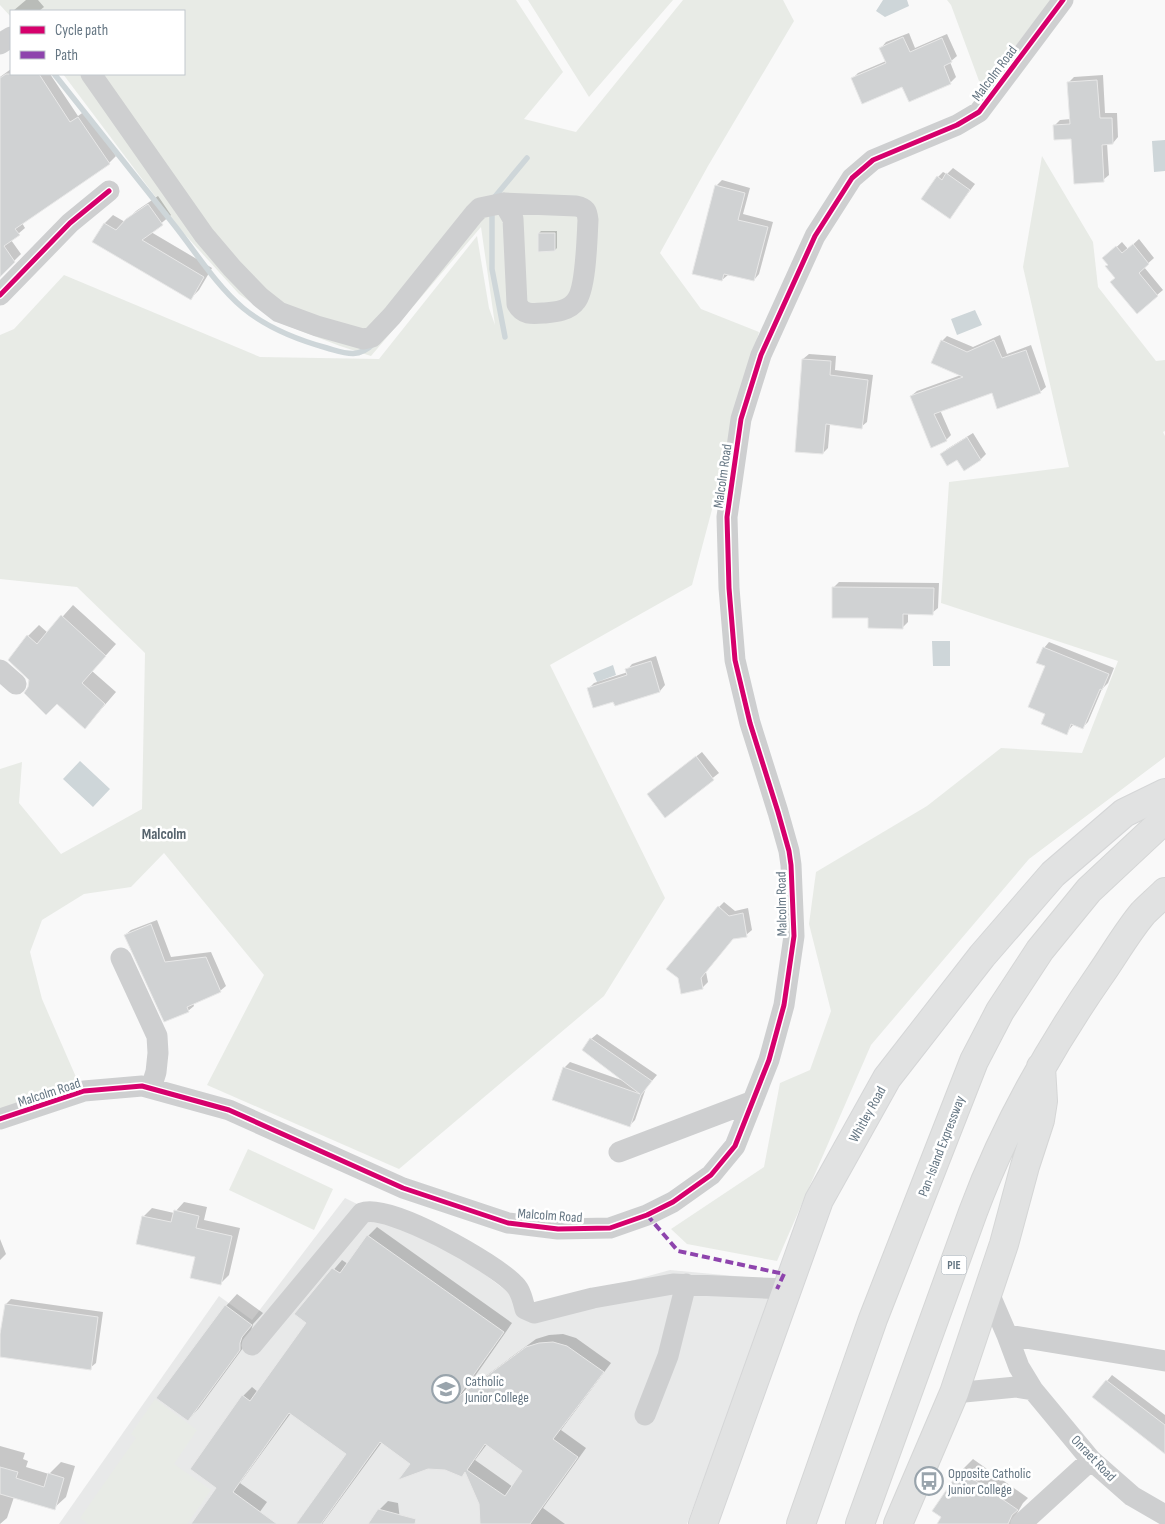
<svg xmlns="http://www.w3.org/2000/svg" width="1165" height="1524" font-family="'Sofia Sans Condensed',sans-serif">
	<rect width="100%" height="100%" fill="#f9f9f9"/>
	<path fill="#e8e9e9" d="M345 1198 458 1254 530 1309 670 1270 777 1280 687 1524H59L219 1296 252 1320Z"/>
	<path fill="#e8ebe6" d="M0 0H516L563 72 524 119 576 132 683 0H783L794 21 708 166 660 253 701 309 759 332 692 585 550 665 665 898 604 996 399 1169 207 1085 264 975 164 853 131 887 84 894 42 920 30 952 42 999 79 1084 0 1109V769L22 762 19 803 61 854 142 809 145 653 77 587 0 579V335L14 329 64 275 260 357 379 359 477 236 489 308 495 325 481 227 371 356 340 346 280 323 239 294 179 228 63 74H184V11H11V17L0 5Z
		M528 0H673L589 97Z
		M947 0H1051L982 89 951 5Z
		M1042 156 1093 242 1098 287 1156 361 1165 360V431L1163 432 1165 436V757L1029 859 871 1045 777 1261 687 1244 671 1229 764 1167 780 1083 810 1070 831 1011 809 924 816 872 927 806 1001 748 1082 753 1118 661 941 603 949 482 1069 467 1023 267Z
		M248 1149 333 1189 314 1230 229 1190Z
		M155 1399 197 1430 174 1464 211 1490 187 1524H88L80 1518 136 1438 131 1434Z"/>
	<path fill="#ced6d9" d="M883 0H907L909 6 885 17 876 11Z
		M1165 140V171L1154 172 1152 141Z
		M975 310 982 325 957 335 951 319Z
		M932 641H950V666H933Z
		M613 665 616 675 597 682 593 673Z
		M80 761 110 789 93 807 63 779Z"/>
	<path fill="#0003" fill-rule="evenodd" d="M26 0H38L44 7 39 11H13Z
		M909 33 915 48 947 34 957 56 950 62 956 77 950 83 903 85 852 79 858 73 886 61 881 48 886 42Z
		M11 69V74H50L78 116 85 111 116 156 109 163 22 223 25 228 11 240 21 254 0 275V77Z
		M1103 75 1105 113H1117L1118 137 1113 143H1107L1109 175 1103 180 1072 138 1054 126 1060 120 1071 119 1068 83 1074 77Z
		M953 168 975 184 950 217 938 177 943 172 947 174Z
		M722 180 750 188 743 214 773 222 759 274 754 280 728 275 722 280 716 186Z
		M158 196 171 215 151 232 212 268 199 290 190 299 93 242 105 223 113 215 125 222 136 211Z
		M541 231H557V248L555 250 539 233Z
		M1139 239 1154 258 1144 267 1163 290 1157 295 1116 278 1109 264 1110 253 1122 242 1128 249Z
		M1000 335 1007 354 1031 345 1046 387 1040 392 993 391 940 410 951 435 946 440 911 396 917 391 961 375 942 341 947 336 973 347Z
		M809 354 836 356 835 370 873 375 867 422 861 427 830 424 828 448 823 453 803 359Z
		M973 433 986 454 981 459 964 469 957 458 941 454 947 449Z
		M839 582 939 583 938 608 932 613H908V622L902 628 870 617 834 587Z
		M73 605 116 644 92 671 116 692 85 728 57 702 29 687 28 636 39 625 48 633Z
		M1049 642 1114 668 1108 683 1102 689 1088 722 1083 727 1074 724 1066 733 1046 713 1047 666 1044 648Z
		M656 656 665 685 660 691 614 700 588 689 594 683 628 672 627 670 632 664Z
		M702 752 719 773 665 816 654 789Z
		M724 902 735 911 748 908 752 930 746 935 733 938 706 972 708 982 702 988 682 992 719 907Z
		M157 920 171 957 211 952 226 986 220 991 193 1003 194 1006 188 1011 125 935 131 930Z
		M597 1034 657 1075 646 1088 635 1120 630 1125 564 1068 570 1062 624 1081 591 1039Z
		M184 1202 207 1207 204 1220 240 1228 229 1275 221 1283 196 1256 143 1217 152 1208 174 1213Z
		M377 1227 512 1323 464 1392 536 1339 549 1335 563 1334 576 1338 611 1363 561 1430 586 1448 543 1508 565 1524H480L481 1504 466 1471 462 1475 445 1468 412 1463 382 1442 322 1524H296L348 1454 291 1413 240 1483 267 1502 251 1524H192L218 1488 243 1396 252 1387 258 1392 307 1322 296 1314 342 1260 348 1264 368 1236ZM487 1444 524 1471 513 1487 475 1460Z
		M0 1239 6 1254 0 1260Z
		M237 1294 263 1313 253 1324 251 1331V1337L199 1408 188 1420 226 1306Z
		M11 1299 103 1312 96 1363 90 1368 0 1355V1342L6 1304Z
		M1112 1375 1165 1415V1452L1094 1397Z
		M0 1446 25 1453 23 1459 28 1461 26 1467 49 1474 61 1462 75 1466 66 1497 54 1508 14 1497 7 1518 0 1524Z
		M973 1459 1028 1498 1023 1503 1011 1524H938L961 1471Z
		M388 1501 398 1503 400 1520 402 1524H374L379 1510Z"/>
	<g fill="none" stroke-linecap="round" stroke-linejoin="round">
		<path stroke="#ced6d9" stroke-width="5.5" d="M55 75C95 125 135 176 175 226 197 254 216 285 243 308 266 327 298 340 327 348 345 353 358 359 373 344
			M493 199 527 158
			M492 210V269L505 337"/>
	</g>
	<path fill="#d0d2d3" stroke="#e8e8e8" fill-rule="evenodd" d="M903 37 910 52 942 38 952 62 944 66 951 84 909 102 902 87 862 104 851 78 886 63 879 48Z
		M6 74H39L70 122 78 117 110 164 15 229 20 235 4 246 15 262 0 277V78Z
		M1097 80 1100 118H1112L1113 144 1102 145 1104 182 1074 184 1071 139 1054 140 1053 125 1070 124 1067 82Z
		M946 173 970 190 950 219 921 199 937 176 942 180Z
		M715 185 745 193 738 220 768 227 754 281 724 274 722 281 692 274Z
		M148 204 163 225 142 240 204 277 191 300 92 242 104 223 116 230 126 219Z
		M538 233H555V251L538 252Z
		M1133 244 1149 264 1139 273 1158 296 1137 314 1110 282 1115 278 1105 266 1108 265 1102 258 1116 246 1122 253Z
		M941 340 967 352 994 340 1002 358 1026 350 1041 393 997 409 992 393 934 414 947 441 931 448 910 396 963 377 931 363Z
		M802 359 831 361 830 375 868 380 862 429 826 424 823 454 795 452Z
		M967 437 981 460 964 471 957 460 947 466 940 454Z
		M832 587 934 588 933 615 903 614V629L868 628V618H832Z
		M61 615 106 656 82 683 105 704 85 729 57 704 46 715 24 693 28 687 29 680 8 660 27 635 37 644Z
		M1043 647 1109 674 1102 690 1100 689 1083 729 1071 724 1067 735 1041 724 1045 714 1028 707 1045 666 1036 663Z
		M651 661 660 692 615 706 613 702 593 708 587 688 627 675 625 669Z
		M696 756 714 780 665 818 647 794Z
		M718 906 729 916 743 913 747 937 733 939 701 978 703 989 681 994 678 978 666 969Z
		M151 924 165 962 206 957 221 992 187 1007 189 1012 164 1022 124 935Z
		M590 1038 652 1081 641 1095 630 1127 552 1100 563 1067 640 1094 582 1050Z
		M174 1210 199 1216 196 1228 232 1236 221 1285 190 1278 195 1257 136 1244 142 1216 171 1222Z
		M367 1235 504 1332 458 1397 526 1347 539 1343 553 1342 567 1346 604 1372 553 1439 578 1457 530 1524H480L479 1504 465 1472 462 1477 445 1470 428 1469 398 1480 410 1464 380 1442 321 1524H296L346 1454 289 1413 233 1492 277 1524H191L216 1488 190 1469 242 1395 250 1401 306 1323 294 1314 332 1268 340 1273ZM485 1444 522 1471 505 1496 467 1470Z
		M5 1304 98 1317 91 1370 0 1357V1334Z
		M225 1305 252 1325 242 1337 240 1343V1350L188 1421 156 1398Z
		M1106 1380 1165 1425V1454L1092 1397Z
		M0 1467 18 1472 16 1478 44 1487 48 1473 64 1478 55 1510 0 1494Z
		M960 1470 1018 1510 1012 1515 1008 1524H937L941 1517 932 1511Z
		M378 1509 416 1519 415 1524H368Z"/>
	<g fill="none" stroke-linecap="round" stroke-linejoin="round">
		<defs>
			<path id="major" d="M703 1524 819 1200 887 1078 982 956 1053 874 1124 813 1165 793"/>
			<path id="highway" d="M801 1524 873 1319 974 1061 1000 1011 1040 950 1089 890 1165 819
				M860 1524 973 1212C1005 1126 1048 1050 1100 975 1114 955 1127 932 1143 913 1150 906 1158 899 1165 892
				M898 1524 954 1393 1004 1244 1025 1166 1040 1120 1043 1101 1041 1067"/>
		</defs>
		<use href="#major" stroke="#d5d6d7" stroke-width="30"/>
		<use href="#highway" stroke="#d5d6d6" stroke-width="30"/>
		<path stroke="#cecfd0" stroke-width="21" d="M0 44 11 37
			M91 74 204 235 232 268 260 297 279 312 317 326 363 339 372 337 392 316 474 214 480 208 504 203 576 206C586 208 587 211 588 220 587 238 586 289 576 301 569 311 555 312 544 313 532 314 523 315 517 304L513 219 504 203
			M0 295 70 223 109 191
			M0 670 16 684
			M121 958 157 1036 158 1053 156 1072 151 1088
			M0 1119 84 1091 142 1086 229 1110 403 1188 508 1223 558 1229 610 1228 647 1215 673 1202 711 1175 735 1146 769 1060 784 1005 794 936 791 865 789 851 778 812 750 723 735 660 729 588 727 517 741 419 761 355 815 236 852 178 873 160 957 125 979 112 1063 0
			M619 1152 753 1101
			M988 1291 1007 1335 1019 1367 1033 1390 1091 1460 1132 1496 1165 1515
			M1007 1335 1165 1361
			M252 1345 362 1213C388 1202 496 1264 515 1285 521 1291 523 1301 525 1309L534 1313 593 1298 673 1284 787 1289
			M954 1393 1016 1387 1033 1390
			M645 1415 668 1356 686 1284
			M1021 1524 1091 1460"/>
		<use href="#major" stroke="#e1e2e2" stroke-width="28"/>
		<use href="#highway" stroke="#e1e2e2" stroke-width="28"/>
		<path stroke="#8e44ad" stroke-width="4" stroke-dasharray="8 4" stroke-linecap="butt" d="M647 1215 678 1251 784 1274 777 1289"/>
		<defs>
			<path id="cycleway" d="M0 295 70 223 109 191
				M0 1119 84 1091 142 1086 229 1110 403 1188 508 1223 558 1229 610 1228 647 1215 673 1202 711 1175 735 1146 769 1060 784 1005 794 936 791 865 789 851 778 812 750 723 735 660 729 588 727 517 741 419 761 355 815 236 852 178 873 160 957 125 979 112 1063 0"/>
		</defs>
		<use href="#cycleway" stroke="#fff" stroke-width="8"/>
		<use href="#cycleway" stroke="#d6006c" stroke-width="5"/>
	</g>
	<defs>
		<symbol id="university-ring" viewBox="-11 -11 22 22"><circle r="9.5" fill="#fff" stroke="#99a4ac" stroke-width="1.5"/><path d="M0-5L7-2L0 1L-7-2ZM-4 1L0 2.5L4 1V4Q0 6-4 4Z" fill="#99a4ac"/></symbol>
		<symbol id="bus-ring" viewBox="-11 -11 22 22"><circle r="9.5" fill="#fff" stroke="#99a4ac" stroke-width="1.5"/><path d="M-5-6H5V4H4V6H2V4H-2V6H-4V4H-5ZM-3.5-4V0h7V-4ZM-3.5 1.2v1.5H-2V1.2ZM2 1.2v1.5H3.5V1.2Z" fill="#99a4ac"/></symbol>
	</defs>
	<g fill-rule="evenodd">
		<use href="#university-ring" x="430" y="1373" width="32" height="32"/>
		<use href="#bus-ring" x="913" y="1465" width="32" height="32"/>
	</g>
	<g text-anchor="middle" stroke-width="5" stroke-linejoin="round" paint-order="stroke">
		<rect fill="#fff" stroke="#939fa8" stroke-width="1" x="941.5" y="1255.5" width="25" height="19" rx="4"/>
		<g font-size="12" font-weight="bold" fill="#657683">
			<text x="954" y="1269">PIE</text>
		</g>
		<g font-size="14" fill="#657683" stroke="#fff">
			<text transform="translate(994 73) rotate(-53)" y="5">Malcolm Road</text>
			<text transform="translate(722 476) rotate(-82)" y="5">Malcolm Road</text>
			<text transform="translate(781 904) rotate(-91)" y="5">Malcolm Road</text>
			<text transform="translate(49 1092) rotate(-18)" y="5">Malcolm Road</text>
			<text transform="translate(867 1114) rotate(-61)" y="5">Whitley Road</text>
			<text transform="translate(941 1146) rotate(-69)" y="5">Pan-Island Expressway</text>
			<text transform="translate(550 1215) rotate(4)" y="5">Malcolm Road</text>
			<text transform="translate(1094 1458) rotate(46)" y="5">Onraet Road</text>
		</g>
		<g font-size="14" fill="#657683" stroke="#fff" text-anchor="start">
			<text x="465" y="1386">Catholic<tspan x="465" dy="16">Junior College</tspan></text>
			<text x="948" y="1478">Opposite Catholic<tspan x="948" dy="16">Junior College</tspan></text>
		</g>
		<g font-size="15" font-weight="bold" fill="#57646e" stroke="#fff">
			<text x="164" y="839">Malcolm</text>
		</g>
	</g>
	<rect x="10" y="10" width="175" height="65" fill="#ffffff" stroke="#c1c8cd"/>
	<rect x="20" y="26" width="25" height="8" fill="#d6006c" stroke="#c1c8cd"/>
	<text x="55" y="35" font-size="15" fill="#657683">Cycle path</text>
	<rect x="20" y="51" width="25" height="8" fill="#8e44ad" stroke="#c1c8cd"/>
	<text x="55" y="60" font-size="15" fill="#657683">Path</text>
</svg>
